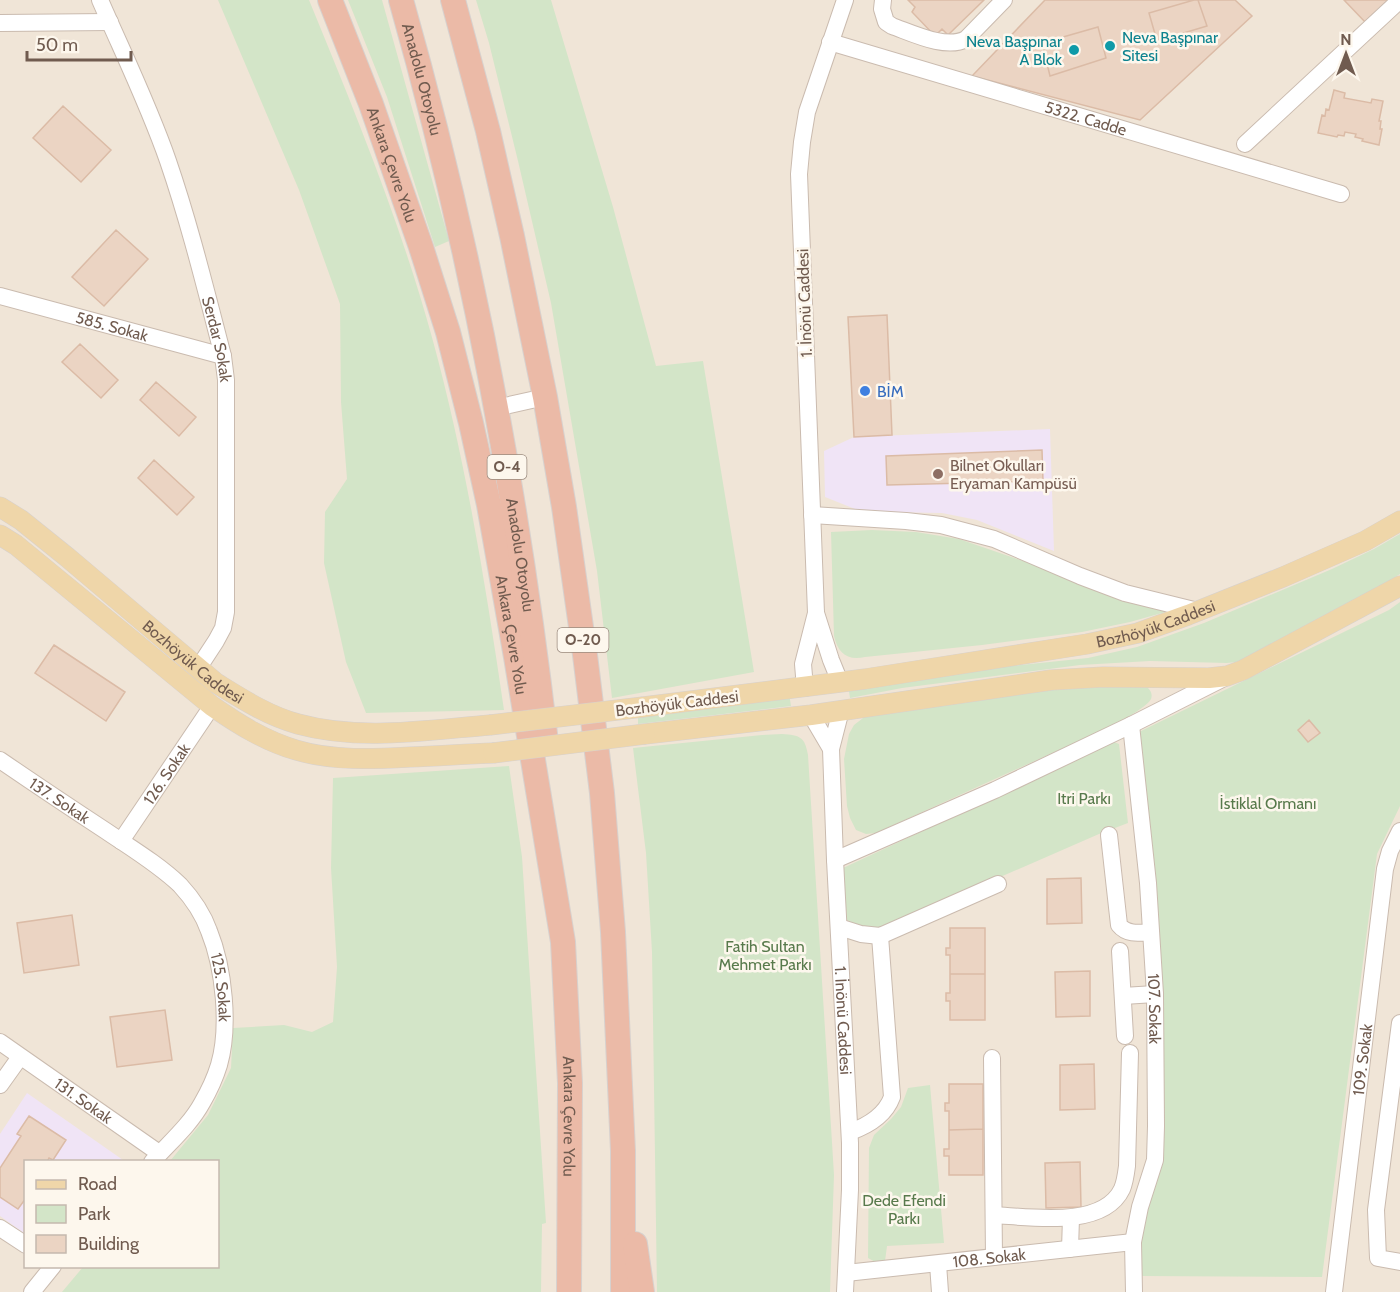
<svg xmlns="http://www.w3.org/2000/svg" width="1400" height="1292" font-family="Cabin,sans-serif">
	<rect width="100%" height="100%" fill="#f9f3e8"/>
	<path fill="#f0e5d7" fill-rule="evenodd" d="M0 0H1400V1292H0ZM26 1162H218V1266H26Z"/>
	<path fill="#f0e4f6" d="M1050 429 1054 551 977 520 942 513 888 512 855 509 825 497 824 451 854 437Z
		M27 1093 123 1160V1162H26L25 1234 0 1216V1134Z"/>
	<path fill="#d3e5c8" d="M218 0H309C355 112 401 224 433 341 466 462 486 587 504 710L366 713 346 662 324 563 325 512 347 479 341 402 340 304 299 190Z
		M348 0H382L449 241 435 247 387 97Z
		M476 0H551L613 207 656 366 703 361 754 672 612 698 597 571 551 303 518 161 489 43Z
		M872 530 916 532 959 539 1169 611 1130 622 1082 632 982 645 865 657C847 661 838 653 834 636L831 532Z
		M1400 534V574L1360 599 1252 656 1236 662 1227 663 1150 661 1080 665 902 688 850 698 848 685 963 671 1088 658 1137 647 1204 623 1332 569 1374 549Z
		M1400 602V806L1377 854 1322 1277 1140 1276 1142 1218 1159 1159 1139 732 1389 610Z
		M1062 685 1146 686C1150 690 1153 693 1151 699 1147 708 1112 726 1103 730L876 833 866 834 856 830 850 818 847 806 844 759 849 734 854 725 867 715Z
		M789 693 791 706 638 724V716Z
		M782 734C800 735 805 737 808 755L834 1175 830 1292H657L652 952 646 853 633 748 762 735Z
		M1114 742 1119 744 1128 823 1099 834 874 932 847 920 843 868Z
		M509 766 522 857 546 1223 542 1224 541 1292H62L83 1267 218 1266V1162L170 1161 208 1115 231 1068 233 1028 284 1025 312 1032 333 1022 337 967 331 868 333 778Z
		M930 1085 944 1243 887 1246 885 1261 877 1263 868 1258 869 1148 874 1135 891 1119 901 1107 908 1088Z"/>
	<path fill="#ebd4c3" stroke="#dbbba6" stroke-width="1.5" d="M908 0H984L948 35 942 29 935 36 912 12 915 7Z
		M1045 0H1235L1252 16 1140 120 972 76Z
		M1194 0H1198L1207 26 1157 41 1149 13Z
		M1344 0H1391L1366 23Z
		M1098 27 1106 58 1050 76 1042 43Z
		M1334 90 1345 93 1344 98 1371 103 1372 99 1383 101 1379 121H1381L1380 129H1382L1379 145 1362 141 1363 139 1355 137 1356 134 1345 132 1344 136 1338 135 1337 137 1318 133 1322 115 1325 116 1326 109 1329 110Z
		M63 106 111 150 81 182 33 138Z
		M116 230 148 259 104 306 72 277Z
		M887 315 892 435 854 437 848 317Z
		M80 344 118 380 101 398 62 362Z
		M156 382 196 417 179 436 140 400Z
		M1042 450 1043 481 887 485 886 456Z
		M154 460 194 497 177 515 138 478Z
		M54 645 125 692 106 721 35 673Z
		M1309 720 1320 733 1308 742 1298 730Z
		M1081 878 1082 923 1047 924V879Z
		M72 915 79 965 24 973 17 923Z
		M950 928H985V974H950V955H946V948H950Z
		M1090 971V1016L1056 1017 1055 972Z
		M950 974H985V1020H950V1001H946V993H950Z
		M165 1010 172 1060 117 1067 110 1017Z
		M1094 1064 1095 1109 1060 1110V1065Z
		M949 1084H983V1129L949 1130V1111H945V1103H949Z
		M29 1116 66 1140 53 1160 49 1158 47 1162H26V1198L18 1209 0 1197V1168L21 1136 17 1134Z
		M983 1129V1175H949V1156H944V1149H949V1130Z
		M1080 1162 1081 1207 1046 1208 1045 1163Z"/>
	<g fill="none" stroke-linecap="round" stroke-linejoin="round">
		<defs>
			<g id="minor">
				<path id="s1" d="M100 0C123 53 149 106 168 161 190 225 206 291 223 356L226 380V612L223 628 216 641 199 667"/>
				<path d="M883 0 882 9 886 22 892 26C912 33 946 50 966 39L1004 0"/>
				<path d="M0 23 110 22"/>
				<path id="s2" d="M830 42 1341 194"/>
				<path d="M1245 144 1400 0"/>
				<path id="s3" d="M0 296 223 356"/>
				<path d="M496 408 545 397"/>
				<path d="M812 515 906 521 941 525 994 539 1080 576 1125 593 1198 611"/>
				<path d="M816 613 799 174 802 142 807 112 845 0"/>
				<path d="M805 688 803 664 816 613 831 660 840 682"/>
				<path id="s4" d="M841 710 831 749 835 860 850 1143V1190L845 1292"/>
				<path d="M811 715 831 749"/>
				<path id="s5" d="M1131 725 1148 883 1155 994 1156 1126 1155 1160 1140 1207 1133 1242 1134 1292"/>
				<path id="s6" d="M0 760C35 784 71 808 106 831 131 848 158 864 180 885 192 898 203 914 209 931 224 968 230 1027 219 1065 215 1078 209 1091 202 1103 190 1125 169 1143 152 1162"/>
				<path d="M1109 835 1119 925C1127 935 1139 933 1151 932"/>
				<path id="s7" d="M121 841 212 706"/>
				<path d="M835 860 995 790 1131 725 1224 678"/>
				<path d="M839 927 861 934 880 936 998 884"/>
				<path d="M1120 951 1125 1036"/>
				<path d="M1123 996 1155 994"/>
				<path d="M1400 1023 1376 1210 1378 1258 1400 1262"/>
				<path id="s8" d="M0 1042 159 1153"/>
				<path d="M992 1058 994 1257"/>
				<path d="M0 1085 20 1057"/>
				<path d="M850 1132C867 1126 885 1116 892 1097L880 936"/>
				<path d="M994 1215C1030 1217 1103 1229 1122 1189 1125 1182 1126 1174 1127 1166L1130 1053"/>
				<path d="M0 1228 26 1245"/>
				<path d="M1070 1249 1071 1218"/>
				<path d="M938 1264 940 1292"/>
				<path id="s9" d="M846 1273 1133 1242"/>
				<path d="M32 1292 53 1266"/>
				<path id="s10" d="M1334 1292 1385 869 1390 851 1400 831"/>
			</g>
			<g id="major">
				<path id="s11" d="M0 507 21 520 67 557 216 683C242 699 268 716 298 724 360 741 427 730 490 725"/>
				<path d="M0 535 16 545 212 706C238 724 265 741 296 750 333 761 373 759 410 757 438 756 465 754 493 753"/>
				<path id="s12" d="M643 707 865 679 1087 644 1138 633 1188 615 1283 577 1365 541 1400 521"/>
				<path d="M645 734 811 715 1051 680 1103 677 1209 678 1227 676 1243 670 1400 586"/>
			</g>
			<g id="highway">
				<path id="s13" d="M330 0 371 104 421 247 448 332 471 423 489 505 516 657 563 942 570 1083 569 1292"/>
				<path id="s14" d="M401 0C470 243 517 491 546 742"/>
				<path d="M453 0 488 131 512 236 545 397 564 507 585 655 602 793 613 932 623 1151V1292"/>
				<path d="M635 1244 642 1292"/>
			</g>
		</defs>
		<use href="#minor" stroke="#cabbaf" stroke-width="18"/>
		<use href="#major" stroke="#d7d1ce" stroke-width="21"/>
		<use href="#highway" stroke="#d7d1ce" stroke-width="26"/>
		<use href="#minor" stroke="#fff" stroke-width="16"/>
		<use href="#major" stroke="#efd6a9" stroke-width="20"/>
		<use href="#highway" stroke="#ebbaa7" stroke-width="24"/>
		<defs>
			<path id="major-bridge" d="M490 725 643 707
				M493 753 645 734"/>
		</defs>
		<use href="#major-bridge" stroke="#d7d1ce" stroke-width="21" stroke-linecap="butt"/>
		<use href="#major-bridge" stroke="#efd6a9" stroke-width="20"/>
	</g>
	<g fill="#0f9aa8" stroke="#fdf7ed" stroke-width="2">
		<circle cx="1110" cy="46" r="6"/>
		<circle cx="1074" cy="50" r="6"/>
	</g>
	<circle fill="#3f7fe0" stroke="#fdf7ed" stroke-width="2" cx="865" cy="391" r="6"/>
	<circle fill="#8d6e63" stroke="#fdf7ed" stroke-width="2" cx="938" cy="474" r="6"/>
	<g text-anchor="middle" stroke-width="5" stroke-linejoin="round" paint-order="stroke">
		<g fill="#fdf7ed" stroke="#9a8a7e" stroke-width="1.5">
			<rect x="487.5" y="455" width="39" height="24" rx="4.5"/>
			<rect x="557.5" y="628" width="51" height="24" rx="4.5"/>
		</g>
		<g font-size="15" font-weight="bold" fill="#705b4f">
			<text x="507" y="472">O-4</text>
			<text x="583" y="645">O-20</text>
		</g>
		<g font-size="16" fill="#0d838f" stroke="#fdf7ed" text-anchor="start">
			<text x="1122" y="43">Neva Başpınar<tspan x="1122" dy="18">Sitesi</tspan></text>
			<text x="1062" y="47" text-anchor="end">Neva Başpınar<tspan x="1062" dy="18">A Blok</tspan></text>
		</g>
		<g font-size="16" fill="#705b4f" stroke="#fdf7ed">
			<text dy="6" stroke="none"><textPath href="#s14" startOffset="82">Anadolu Otoyolu</textPath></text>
			<text dy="6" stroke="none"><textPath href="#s2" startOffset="267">5322. Cadde</textPath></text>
			<text dy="6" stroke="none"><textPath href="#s13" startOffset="176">Ankara Çevre Yolu</textPath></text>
			<text transform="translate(804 303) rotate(-92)" y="6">1. İnönü Caddesi</text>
			<text dy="6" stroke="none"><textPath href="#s3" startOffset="116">585. Sokak</textPath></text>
			<text dy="6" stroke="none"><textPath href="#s1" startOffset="360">Serdar Sokak</textPath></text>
			<text dy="6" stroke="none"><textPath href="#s14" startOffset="568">Anadolu Otoyolu</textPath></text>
			<text dy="6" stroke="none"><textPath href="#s12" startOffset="520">Bozhöyük Caddesi</textPath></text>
			<text dy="6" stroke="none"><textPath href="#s13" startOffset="662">Ankara Çevre Yolu</textPath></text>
			<text dy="6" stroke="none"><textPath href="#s11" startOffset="248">Bozhöyük Caddesi</textPath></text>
			<text transform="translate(677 703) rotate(-7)" y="6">Bozhöyük Caddesi</text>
			<text dy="6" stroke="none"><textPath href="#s7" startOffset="81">126. Sokak</textPath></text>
			<text dy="6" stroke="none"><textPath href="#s6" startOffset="72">137. Sokak</textPath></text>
			<text dy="6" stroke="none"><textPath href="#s6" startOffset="332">125. Sokak</textPath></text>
			<text dy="6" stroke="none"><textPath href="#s5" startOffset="285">107. Sokak</textPath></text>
			<text dy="6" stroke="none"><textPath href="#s4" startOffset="312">1. İnönü Caddesi</textPath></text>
			<text dy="6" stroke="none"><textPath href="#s10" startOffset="234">109. Sokak</textPath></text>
			<text dy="6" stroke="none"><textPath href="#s8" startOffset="102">131. Sokak</textPath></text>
			<text dy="6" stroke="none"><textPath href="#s13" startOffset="1148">Ankara Çevre Yolu</textPath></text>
			<text dy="6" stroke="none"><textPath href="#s9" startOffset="144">108. Sokak</textPath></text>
		</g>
		<g font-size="16" fill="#366cbe" stroke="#fdf7ed" text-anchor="start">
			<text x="877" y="397">BİM</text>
		</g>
		<g font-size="16" fill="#785e54" stroke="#fdf7ed" text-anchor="start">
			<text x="950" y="471">Bilnet Okulları<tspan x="950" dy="18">Eryaman Kampüsü</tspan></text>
		</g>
		<g font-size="16" fill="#587a4c" stroke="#fdf7ed">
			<text x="1084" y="804">Itri Parkı</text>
			<text x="1268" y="809">İstiklal Ormanı</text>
			<text x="765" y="952">Fatih Sultan<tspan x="765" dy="18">Mehmet Parkı</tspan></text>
			<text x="904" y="1206">Dede Efendi<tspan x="904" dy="18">Parkı</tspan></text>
		</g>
	</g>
	<rect x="24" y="1160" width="195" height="108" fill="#fdf7ed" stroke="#c5b9ae" stroke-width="1.5"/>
	<rect x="36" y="1180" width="30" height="9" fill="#efd6a9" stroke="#c5b9ae" stroke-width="1.5"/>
	<text x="78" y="1190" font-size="18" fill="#705b4f">Road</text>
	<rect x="36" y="1205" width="30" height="18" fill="#d3e5c8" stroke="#c5b9ae" stroke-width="1.5"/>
	<text x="78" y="1220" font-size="18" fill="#705b4f">Park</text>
	<rect x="36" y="1235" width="30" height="18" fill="#ebd4c3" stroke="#c5b9ae" stroke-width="1.5"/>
	<text x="78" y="1250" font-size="18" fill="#705b4f">Building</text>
	<g transform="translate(1346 54)" stroke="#fdf7ed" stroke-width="4.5" paint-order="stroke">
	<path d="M0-4.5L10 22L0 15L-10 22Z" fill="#705b4f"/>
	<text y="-9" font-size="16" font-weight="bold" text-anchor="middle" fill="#705b4f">N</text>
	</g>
	<path d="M27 51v9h104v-9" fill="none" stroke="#705b4f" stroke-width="3"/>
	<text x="36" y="51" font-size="18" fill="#705b4f" stroke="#fdf7ed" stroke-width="4.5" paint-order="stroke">50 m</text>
</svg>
